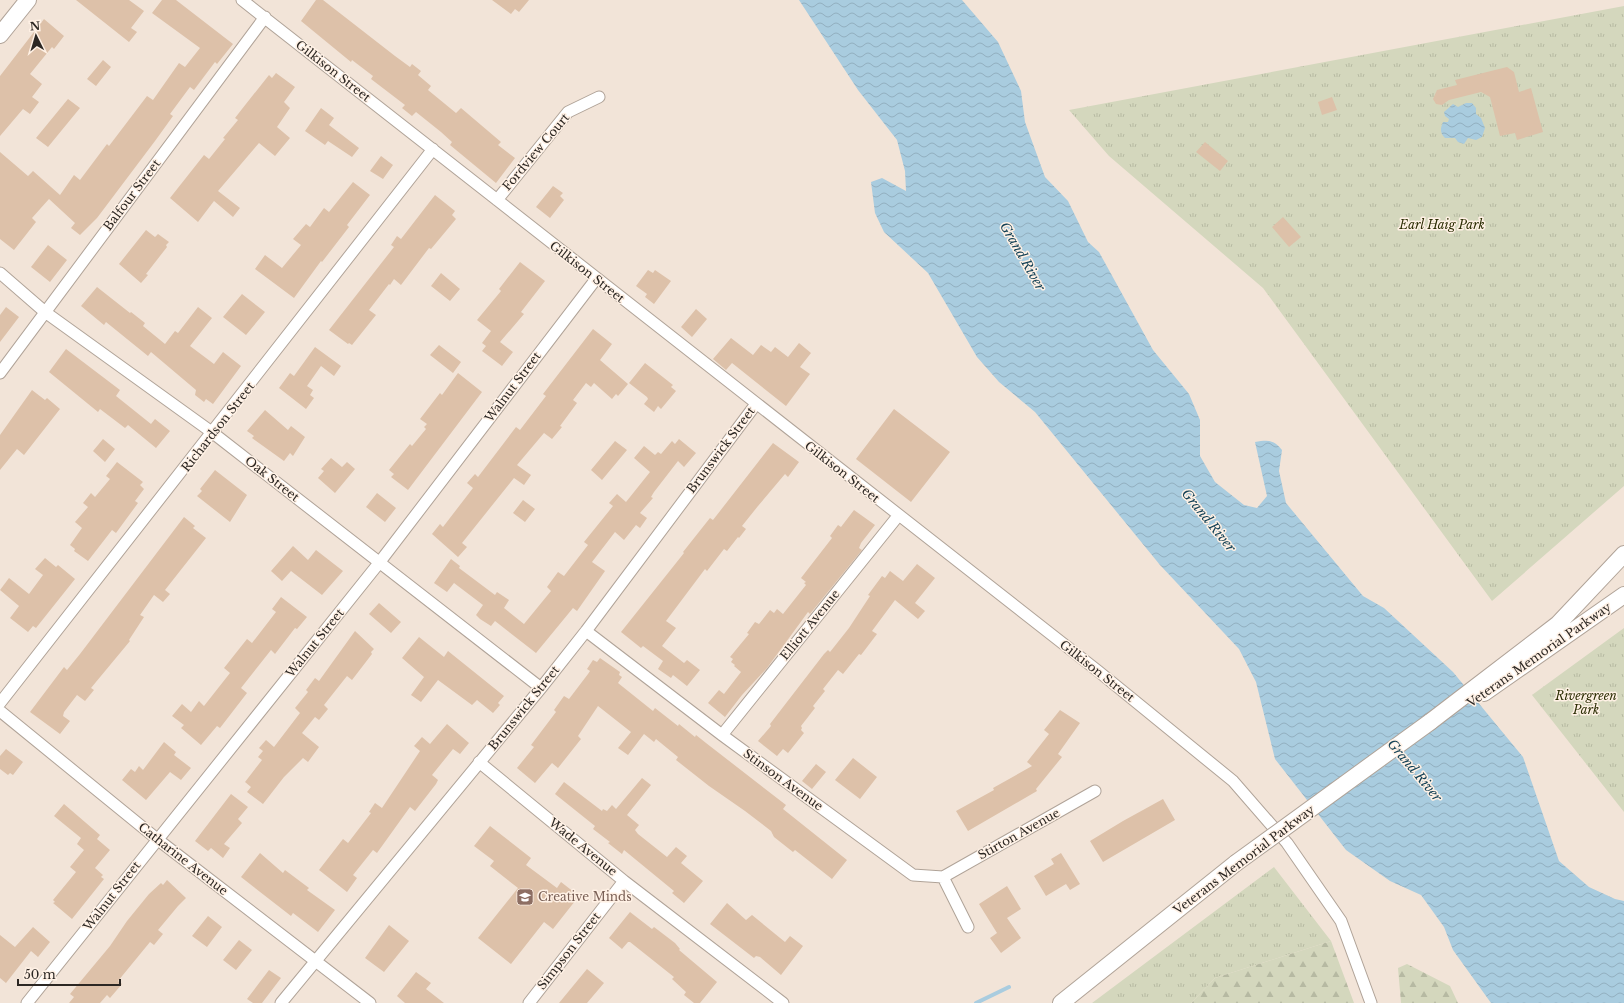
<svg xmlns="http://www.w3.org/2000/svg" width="1624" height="1003" font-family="'Libre Baskerville',serif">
	<defs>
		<pattern id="grass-tufts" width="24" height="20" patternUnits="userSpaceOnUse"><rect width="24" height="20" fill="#d4d7bd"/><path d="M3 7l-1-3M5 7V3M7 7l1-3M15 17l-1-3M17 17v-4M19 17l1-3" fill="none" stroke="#b6b9a2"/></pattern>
		<pattern id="forest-firs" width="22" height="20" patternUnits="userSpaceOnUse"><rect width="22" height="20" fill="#d4d7bd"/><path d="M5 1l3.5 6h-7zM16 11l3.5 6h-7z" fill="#b6b9a2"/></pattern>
		<pattern id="water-waves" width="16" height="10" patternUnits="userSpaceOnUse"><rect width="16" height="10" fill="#a9ccdf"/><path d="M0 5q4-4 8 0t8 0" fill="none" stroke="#92afbf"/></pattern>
	</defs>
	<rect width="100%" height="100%" fill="#f2e4d8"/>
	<path fill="url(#grass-tufts)" d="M1624 6V486L1492 601 1263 288 1109 156 1069 110Z
		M1624 628V812L1532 695Z
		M1274 867 1331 941 1215 978 1191 1003H1092Z"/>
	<path fill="url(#forest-firs)" d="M1331 941 1354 1003H1191L1215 978Z
		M1407 964 1450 986 1458 1003H1401L1398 968Z"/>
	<path fill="url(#water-waves)" d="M799 0H962L998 42 1021 91 1025 122 1045 177 1068 201 1088 242 1099 252 1153 350 1189 394 1200 420V456L1215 482 1244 505 1257 508 1267 496 1255 442C1267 440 1274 439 1282 450L1279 471 1286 503 1363 596 1384 608 1453 672 1523 757 1559 861 1589 887 1615 899 1624 901V1003H1491L1453 950 1444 927 1421 895 1390 881 1346 850 1275 759 1256 682 1239 649 1160 565 1035 412 999 382 977 357 928 273 884 232 875 213 871 182 882 178 906 191 905 171 897 140 858 90Z
		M1466 103H1472L1476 108V114L1481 118 1485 128 1482 137 1476 140 1468 138 1464 144 1458 142 1455 138H1445C1440 133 1440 129 1443 122H1448L1449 119 1445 116 1444 112 1453 104 1458 107Z"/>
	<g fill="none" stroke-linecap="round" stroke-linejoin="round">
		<path stroke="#a9ccdf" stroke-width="4" d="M976 1003 1009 987"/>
	</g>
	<path fill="#ddc1a9" d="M76 0H129L144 11 131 28 137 32 129 42Z
		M162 0H176L233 44 217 64 215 62 194 90 190 87 170 114 173 116 155 141 97 218 80 235 71 228 75 223 49 199 32 218 36 222 14 250 0 239V152L28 176 33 171 60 195 74 175 80 180 107 144 109 146 147 96 153 100 179 63 185 67 200 48 152 13Z
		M316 0H323L395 56 410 67 412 64 421 71 418 75 431 86 428 90 456 113 461 108 501 142 498 145 515 158 496 183 450 145 452 142 441 132 416 112 412 116 402 108 405 105 371 79 373 76 352 60 351 62 301 21Z
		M492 0H529L519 12 515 9 511 14Z
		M44 19 64 36 54 49 52 47 30 74 42 84 32 97 39 102 30 114 23 109 0 136V76Z
		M103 60 111 67 96 86 87 79Z
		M1507 67 1514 72 1519 92 1531 88 1543 132 1517 140 1515 133 1500 136 1490 97 1481 92 1449 100 1442 105 1436 104 1433 99 1437 90 1457 85 1455 80Z
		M276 73 295 87 284 102 290 108 277 127 290 138 275 156 259 143 218 191 240 208 233 217 214 201 198 222 170 198 204 155 209 159 225 139 223 138 238 120 235 118 242 109 269 75 272 78Z
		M1332 97 1337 110 1322 115 1318 102Z
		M68 99 80 108 48 147 36 138Z
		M321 108 334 118 329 125 359 148 352 157 328 141 325 145 305 131Z
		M1205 142 1228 161 1220 171 1196 152Z
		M381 156 393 165 383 179 370 171Z
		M353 182 370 195 347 225 349 227 322 262 321 261 294 298 255 269 265 255 282 268 301 245 293 239 306 224 310 227 324 208 329 212Z
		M553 186 563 193 560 196 564 200 550 218 536 207Z
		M435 195 455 211 452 215 456 219 431 249 429 248 401 285 394 279 390 285 389 284 369 310 376 315 352 345 349 343 348 344 329 330 394 247 391 245 397 236 401 239Z
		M1283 217 1301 237 1289 247 1272 227Z
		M146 230 155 237 158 234 169 242 166 245 167 247 146 274 148 275 141 283 119 264Z
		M48 245 67 260 50 282 31 267Z
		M520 262 545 281 521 312 524 314 500 342 513 352 502 366 482 351 486 346 482 343 491 331 477 320 501 291 499 289Z
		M648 270 653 273 655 270 671 281 654 304 645 297 647 294 636 286Z
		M441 273 460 289 450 301 431 286Z
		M97 287 130 313 131 312 145 323 143 326 165 344 175 331 178 333 198 307 212 318 190 346 214 364 223 352 241 366 213 404 206 399 204 402 195 395 196 390 151 352 148 356 106 322 104 325 81 306Z
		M242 294 265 312 246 335 223 317Z
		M6 307 19 317 0 342V315Z
		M696 309 707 319 692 337 681 327Z
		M593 329 612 344 600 360 628 384 618 396 616 394 612 399 594 383 591 387 586 383 573 400 577 403 560 426 562 427 552 439 544 433 517 465 531 475 524 485 514 478 462 543 467 547 458 557 432 534 440 524 443 527 473 488 467 483 475 474 478 477 516 427 520 430 546 396 543 394Z
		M731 338 753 355 761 345 771 352 775 347 788 357 799 343 811 353 800 367 810 374 786 406 732 363 726 370 713 359Z
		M439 345 461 362 453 373 430 355Z
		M315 347 341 366 334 376 321 366 307 386 313 390 310 395 314 398 306 409 279 388 290 373 294 376Z
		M66 349 120 390 116 396 151 424 155 419 170 431 156 448 128 425 125 428 100 409 98 412 49 372Z
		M645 363 673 385 671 387 676 391 661 409 658 406 654 412 644 404 648 399 647 397 629 383Z
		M458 373 482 392 408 490 391 477 394 474 389 470 410 444 412 446 426 429 424 427 427 424 420 419 440 393 442 395Z
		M32 390 45 400 47 398 60 409 24 455 17 449 0 470V435Z
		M894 409 950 452 911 502 856 459Z
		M265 410 288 430 291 426 305 437 293 456 290 453 284 461 252 438 254 436 247 431Z
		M103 439 115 449 105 462 93 451Z
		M679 439 696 453 684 467 678 461 654 492 651 497 653 498 640 513 647 518 640 528 636 525 624 540 615 532 592 562 605 571 577 611 573 608 536 653 495 621 491 626 480 619 476 615 483 605 454 583 447 592 434 583 451 559 460 566 459 568 495 595 497 592 509 600 504 608 524 624 551 591 547 587 558 572 564 576 588 545 584 542 613 506 609 503 617 494 626 502 650 472 634 458 644 446 655 455 658 452 661 454 672 441 675 444Z
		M615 441 627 450 602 480 591 470Z
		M773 443 799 462 788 477 785 474 758 506 742 526 746 529 739 538 738 537 727 551 724 549 707 571 705 569 666 621 676 628 662 646 684 663 687 660 700 670 687 686 673 675 671 678 658 669 663 661 643 646 641 648 621 632 684 553 683 552 706 523 710 518 713 520Z
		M331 458 342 467 347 462 355 469 335 493 318 478 324 471 321 469Z
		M117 462 143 482 140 485 144 489 135 501 138 503 116 533 112 530 88 561 74 551 75 549 70 545 82 528 75 522 88 507 83 503 91 493 95 497 110 479 106 476Z
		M215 470 247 495 230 522 197 496 202 491 200 489Z
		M377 493 396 508 385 522 366 507Z
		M523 500 535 509 525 522 513 513Z
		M854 510 875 525 861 543 859 548 862 550 810 614 808 612 800 623 767 668 742 695 725 717 708 703 719 690 724 694 741 672 734 666 735 665 731 662 733 659 730 657 749 634 747 633 755 622 759 624 770 610 774 613 777 609 783 614 806 585 804 583 806 582 801 578 832 538 830 536 838 525 841 527Z
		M184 517 195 526 193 528 206 538 165 590 170 594 163 602 154 595 140 615 144 617 129 640 130 641 91 688 94 690 85 701 77 695 64 712 63 716 70 721 60 734 30 712 64 667 67 670 80 654Z
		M293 546 308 560 316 550 343 571 322 595 291 571 282 581 271 571Z
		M45 558 56 567 58 565 75 579 36 628 33 626 28 632 10 618 19 606 0 590 9 578 29 594 43 575 35 569Z
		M917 564 935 578 915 603 925 611 918 619 895 600 872 631 877 634 861 655 859 654 843 674 838 670 823 689 825 691 813 706 815 708 801 726 802 728 801 730 804 733 788 753 783 749 777 756 758 741 771 726 770 724 824 654 828 650 830 652 849 628 870 596 868 595 882 576 885 578 890 571 903 581Z
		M281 597 307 617 297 629 295 628 275 654 271 650 241 688 247 693 220 728 217 726 201 745 181 728 184 725 172 716 182 704 191 712 199 701 204 706 230 673 224 668 247 639 252 643 276 612 272 609Z
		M379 603 401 622 391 633 369 614Z
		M355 631 374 649 371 652 372 654 352 680 347 676 324 705 328 709 319 720 315 717 302 733 319 747 308 762 303 758 284 777 263 804 247 792 251 787 245 782 262 760 258 757 263 751 259 748 266 740 274 747 300 713 295 708 308 692 306 690 315 678 319 681Z
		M419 637 444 657 448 651 504 696 498 703 500 705 493 713 477 700 472 705 438 680 421 702 411 695 424 677 402 658Z
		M600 658 620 672 619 675 622 677 618 683 653 711 655 708 678 726 679 724 695 737 696 735 706 743 786 805 783 809 847 860 832 879 795 850 793 852 774 837 771 831 745 811 709 786 676 760 678 757 656 739 654 742 644 734 628 755 618 748 631 732 598 706 578 736 581 739 558 768 552 763 535 783 517 768 534 747 531 745 556 712 554 710 564 696 569 699 588 674 590 671 587 669 593 660 597 662Z
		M1060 710 1080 723 1058 754 1062 757 1036 789 1037 791 968 831 956 811 994 790 993 788 1032 766 1027 762 1049 734 1044 730Z
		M447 724 469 743 460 754 453 749 432 775 438 780 436 784 415 811 410 807 377 853 373 850 353 875 357 878 347 892 319 870 343 839 348 843 371 813 369 812 375 803 382 808 420 751 414 746 422 737 430 744Z
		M164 742 176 752 174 755 191 768 181 780 170 772 146 800 122 780 131 769 135 772 139 766 143 770Z
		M6 749 23 762 13 775 10 773 8 775 0 769V756Z
		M853 758 877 777 860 799 835 780Z
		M816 764 826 772 812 789 802 781Z
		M642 778 651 785 627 815 639 825 635 830 638 834 667 857 676 847 687 856 681 863 703 881 684 903 672 893 674 891 624 850 622 854 608 843 610 842 593 829 595 826 555 794 564 782 602 811 603 809 607 811 612 805 616 809Z
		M231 794 248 807 238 819 242 823 224 844 230 848 223 858 211 848 208 851 195 841Z
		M1163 799 1175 820 1103 862 1090 841 1123 821Z
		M64 804 100 835 97 839 110 850 95 868 103 875 101 877 104 879 72 919 53 903 55 902 53 900 76 872 70 867 84 850 77 844 81 838 54 816Z
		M490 826 531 858 526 865 557 888 561 882 579 896 553 929 544 922 511 964 478 938 518 888 490 866 494 861 474 846Z
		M260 853 283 873 285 870 309 888 307 890 335 910 318 932 293 913 291 916 241 877Z
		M1061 853 1080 884 1070 890 1066 884 1046 896 1034 876 1054 864 1051 859Z
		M167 880 186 898 178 906 158 930 163 934 154 945 150 942 118 981 122 984 110 998 107 995 100 1003H69L74 997 70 994 110 946 127 921 149 894 161 883 163 885Z
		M1007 886 1021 909 1007 918 1021 938 1001 953 990 938 997 933 979 904Z
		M727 903 746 920 752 915 785 942 790 936 803 946 781 975 760 957 756 956 754 958 710 924Z
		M630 912 652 929 654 927 675 943 680 949 679 950 717 982 700 1003H694L684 995 686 992 672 979 674 977 630 942H628L622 949 609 938Z
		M208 916 222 927 207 947 192 936Z
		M389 925 409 941 384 972 365 958Z
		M33 927 50 942 38 957 31 951 6 983 0 978V935L15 947Z
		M239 940 252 950 236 970 223 960Z
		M587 969 604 983 587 1003H559Z
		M269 970 281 978 262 1003H253L247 999Z
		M416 972 431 983 426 989 444 1003H405L397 996Z"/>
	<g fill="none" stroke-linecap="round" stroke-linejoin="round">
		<defs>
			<path id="street" d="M242 0 1098 671 1233 781 1287 843 1341 921 1371 1003
				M497 200 568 112 599 97
				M0 273 45 312 213 433 541 688
				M0 373 265 17
				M586 631 722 735 913 875 943 877 968 927
				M0 703 433 149
				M0 711 157 839 370 1003
				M722 735 898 516
				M479 762 624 881 783 1003
				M943 877 1095 791
				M27 1003 379 563 596 279
				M281 1003 541 688 586 631 756 404
				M529 1003 624 881"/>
			<path id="secondary" d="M0 35 28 0
				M1484 693 1624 595
				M1430 722 1558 624 1624 554
				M1061 1003 1236 863"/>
		</defs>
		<use href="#street" stroke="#b0a398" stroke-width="13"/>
		<use href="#secondary" stroke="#b0a398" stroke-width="18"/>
		<use href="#street" stroke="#fff" stroke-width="11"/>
		<use href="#secondary" stroke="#fff" stroke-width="16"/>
		<defs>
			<path id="secondary-bridge" d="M1236 863 1430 722"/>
		</defs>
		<use href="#secondary-bridge" stroke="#b0a398" stroke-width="18" stroke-linecap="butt"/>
		<use href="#secondary-bridge" stroke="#fff" stroke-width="16"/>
	</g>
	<defs>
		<symbol id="school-square" viewBox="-11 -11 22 22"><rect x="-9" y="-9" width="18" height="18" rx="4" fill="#8d6e63" stroke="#fff1e5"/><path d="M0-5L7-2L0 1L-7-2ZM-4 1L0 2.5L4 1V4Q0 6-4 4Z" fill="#fff"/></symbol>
	</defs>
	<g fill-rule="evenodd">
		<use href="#school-square" x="515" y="887" width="20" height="20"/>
	</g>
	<g text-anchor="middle" stroke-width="3" stroke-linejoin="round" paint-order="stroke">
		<g font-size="12" fill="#2c2723" stroke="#fff1e5">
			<text transform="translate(333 71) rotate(38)" y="4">Gilkison Street</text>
			<text transform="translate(536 152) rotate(-50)" y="4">Fordview Court</text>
			<text transform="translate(132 195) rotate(-53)" y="4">Balfour Street</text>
			<text transform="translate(587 272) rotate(38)" y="4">Gilkison Street</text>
			<text transform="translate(513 387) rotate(-53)" y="4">Walnut Street</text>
			<text transform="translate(218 427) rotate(-52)" y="4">Richardson Street</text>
			<text transform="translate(721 450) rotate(-53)" y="4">Brunswick Street</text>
			<text transform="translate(842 472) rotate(38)" y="4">Gilkison Street</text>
			<text transform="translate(272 479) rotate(38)" y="4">Oak Street</text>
			<text transform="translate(810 625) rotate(-51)" y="4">Elliott Avenue</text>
			<text transform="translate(315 643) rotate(-51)" y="4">Walnut Street</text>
			<text transform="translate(1539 655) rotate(-35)" y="4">Veterans Memorial Parkway</text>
			<text transform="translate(1097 671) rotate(38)" y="4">Gilkison Street</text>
			<text transform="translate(524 708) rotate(-51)" y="4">Brunswick Street</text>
			<text transform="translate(783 780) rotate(36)" y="4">Stinson Avenue</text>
			<text transform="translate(1019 834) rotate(-29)" y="4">Stirton Avenue</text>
			<text transform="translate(583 847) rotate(39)" y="4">Wade Avenue</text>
			<text transform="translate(183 859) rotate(38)" y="4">Catharine Avenue</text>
			<text transform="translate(1244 860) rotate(-37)" y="4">Veterans Memorial Parkway</text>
			<text transform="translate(112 896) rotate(-52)" y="4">Walnut Street</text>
			<text transform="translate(569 951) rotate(-52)" y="4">Simpson Street</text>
		</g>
		<g font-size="12" font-style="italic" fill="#2b2d03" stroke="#fff1e5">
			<text x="1442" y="229">Earl Haig Park</text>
			<text x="1586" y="700">Rivergreen<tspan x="1586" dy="14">Park</tspan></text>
		</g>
		<g font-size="12" fill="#785e54" stroke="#fff1e5" text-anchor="start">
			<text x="538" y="901">Creative Minds</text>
		</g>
		<g font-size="13" font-style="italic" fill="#134156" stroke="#fff1e5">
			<text transform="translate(1023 256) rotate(60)" y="5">Grand River</text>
			<text transform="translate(1209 520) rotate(51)" y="5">Grand River</text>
			<text transform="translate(1415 770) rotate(50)" y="5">Grand River</text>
		</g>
	</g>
	<g transform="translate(36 36) rotate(355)" stroke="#fff1e5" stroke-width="3" paint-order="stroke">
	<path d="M0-3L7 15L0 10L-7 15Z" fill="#2c2723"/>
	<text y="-6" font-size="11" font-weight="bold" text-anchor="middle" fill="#2c2723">N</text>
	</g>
	<path d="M18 979v6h102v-6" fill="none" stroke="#2c2723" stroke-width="2"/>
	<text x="24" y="979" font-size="12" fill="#2c2723" stroke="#fff1e5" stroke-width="3" paint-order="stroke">50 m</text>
</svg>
